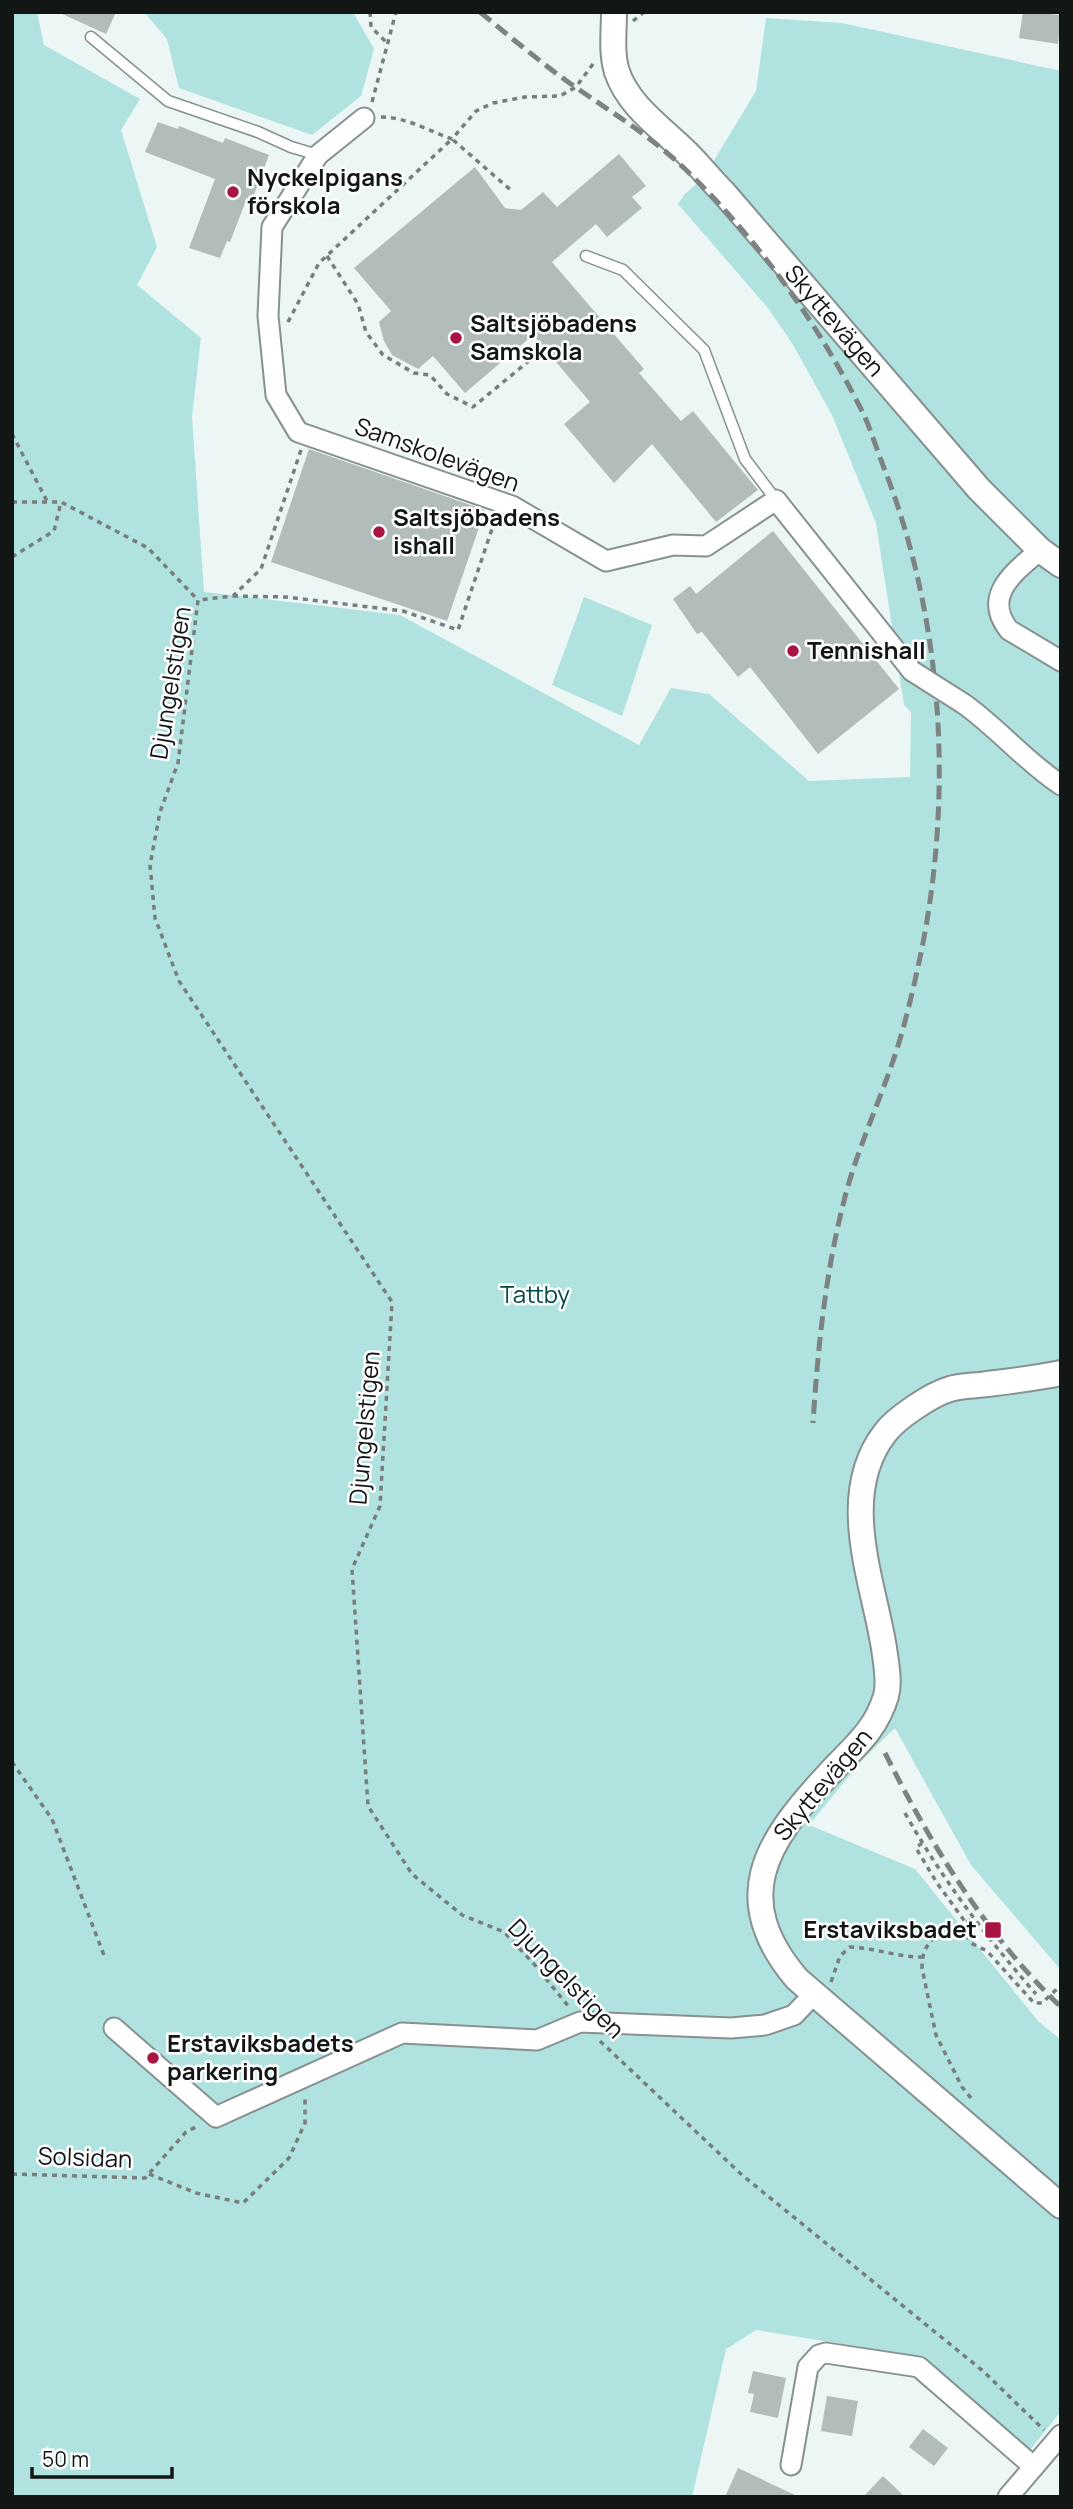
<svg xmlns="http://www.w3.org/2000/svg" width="1073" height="2509" font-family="Manrope,sans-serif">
	<rect width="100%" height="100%" fill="#ebf6f5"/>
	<path fill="#b0e3df" d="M12 12H37L44 45 140 99 121 130 157 247 137 285 201 338 192 417 204 592 400 615 639 745 671 688 709 694 809 781 910 777 911 712 904 705 876 523 832 415 792 343 768 308 678 204 685 194 704 177 756 91 766 18 842 23 1061 71V1970L971 1865 895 1728 863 1759 809 1825 915 1869 1038 2021 1061 2040V2411L1030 2450 923 2357 756 2330 726 2349 692 2497H12Z
		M144 12H353L374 49 361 96 312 135 179 88 167 39Z
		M584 597 652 625 622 716 552 685Z"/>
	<path fill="#b1bcbb" d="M58 12H116L106 34Z
		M1023 12 1061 15 1058 44 1019 38Z
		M158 122 178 129 179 126 223 143 225 138 269 155 252 200 247 198 230 242 227 241 220 258 189 248 215 179 145 152Z
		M619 154 646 186 632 197 642 208 607 237 596 224 552 262 644 369 639 373 681 421 693 411 758 490 716 522 652 444 614 483 564 424 590 402 533 335 465 393 433 356 418 369 392 355 384 341 379 322 391 311 354 268 475 167 505 208 521 210 543 192 557 207Z
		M309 449 485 510 447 621 271 562Z
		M773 531 899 689 818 754 750 667 738 677 702 632 697 634 673 599 690 586 696 594Z
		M753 2371 786 2378 778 2418 750 2412 754 2394 748 2393Z
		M827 2396 858 2401 852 2436 821 2431Z
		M923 2429 948 2448 934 2466 909 2447Z
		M738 2468 799 2497H725Z
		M883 2476 905 2497H863Z"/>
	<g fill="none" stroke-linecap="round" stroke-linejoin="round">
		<defs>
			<path id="service" d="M91 37 168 101 258 132 291 147 318 155
				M586 256 623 270 704 350 745 459 776 500"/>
			<path id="minor" d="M364 118 318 155 272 227 268 316 276 395 298 432 512 506 606 561 673 545 706 546 776 500 912 671
				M1040 550C1016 571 981 595 1009 630L1061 661
				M964 704C999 729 1026 762 1061 785
				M114 2028 216 2117 402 2033 537 2040 580 2022 731 2028 765 2025 794 2015 813 1995
				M791 2465 808 2367 819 2355 826 2353 919 2367 1034 2467
				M1008 2497 1061 2435"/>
			<g id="tertiary">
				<path id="s1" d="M614 12C614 31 611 53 617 72 629 107 662 128 687 153 700 166 711 180 724 193L979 489 1040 550 1061 565"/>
				<path d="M1061 1373C1036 1378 1012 1381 987 1384 976 1386 961 1385 950 1389 932 1394 896 1418 885 1433 837 1495 873 1580 884 1648 886 1663 890 1682 886 1696 875 1733 851 1749 827 1776 765 1843 729 1899 797 1979L1061 2206"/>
			</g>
		</defs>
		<use href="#service" stroke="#879191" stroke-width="13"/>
		<use href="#minor" stroke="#879191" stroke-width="23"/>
		<use href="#tertiary" stroke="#879191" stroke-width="28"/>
		<path stroke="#777e7d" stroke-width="3.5" stroke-dasharray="5 5" stroke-linecap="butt" d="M370 12 371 27 388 44
			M633 21 644 12
			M372 102 396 12
			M381 117C406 117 429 131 452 139L476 111 493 103 525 97 560 96 576 87 593 64
			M327 256 358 304 366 332 383 355 414 373 430 375 447 394 473 407 530 360
			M288 322 319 263 452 139 513 192
			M12 434 48 503
			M301 450 261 569 233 596 198 600 178 763 160 812 150 865 155 918 179 981 392 1302 380 1506 352 1569 368 1806 412 1874 462 1915 504 1932 534 1964 569 2007
			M12 502H61L148 548 198 600
			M12 557 54 531 61 502
			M233 596 286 597 403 611 458 630 495 520
			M12 1762 52 1819 105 1958
			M905 1813C942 1879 986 1937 1036 1994
			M922 1843 916 1848 937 1883 966 1923
			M962 1926 971 1943 987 1951 1034 2003H1042L1058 1988 1061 1991
			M831 1982 840 1956 850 1947C875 1948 897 1957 922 1957
			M600 2041 742 2175 983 2371 1044 2430
			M971 2098 962 2087 936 2035 922 1968C922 1930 951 1934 973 1918
			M12 2174 145 2178 186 2132 198 2126
			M149 2174 196 2193 243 2203 289 2158 305 2123V2095"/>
		<use href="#service" stroke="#fff" stroke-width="10"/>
		<use href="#minor" stroke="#fff" stroke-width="19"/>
		<use href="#tertiary" stroke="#fff" stroke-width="24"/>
		<path stroke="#7c8382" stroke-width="5" stroke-dasharray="14 7" stroke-linecap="butt" d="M480 12C509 36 538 60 568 82 608 110 648 134 684 168 757 238 818 323 863 413 872 432 878 454 886 473 943 623 953 791 922 948 914 986 905 1027 892 1064 877 1107 858 1149 846 1193 826 1268 818 1345 813 1423
			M885 1753C931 1845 986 1935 1061 2007"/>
		<defs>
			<path id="minor-bridge" d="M912 671 964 704"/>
		</defs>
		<use href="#minor-bridge" stroke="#879191" stroke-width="23" stroke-linecap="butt"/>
		<use href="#minor-bridge" stroke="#fff" stroke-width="19"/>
	</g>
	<g fill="#aa1443" stroke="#fff" stroke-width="2.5">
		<circle cx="233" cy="192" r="7"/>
		<circle cx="456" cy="338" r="7"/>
		<circle cx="379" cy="532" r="7"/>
		<circle cx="793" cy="651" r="7"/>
		<rect x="984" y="1921" width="18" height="18" rx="3.5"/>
		<circle cx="153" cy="2058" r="7"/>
	</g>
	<g text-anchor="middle" stroke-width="5" stroke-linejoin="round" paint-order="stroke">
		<g font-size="24" font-weight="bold" fill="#121615" stroke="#fff" text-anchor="start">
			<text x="247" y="186">Nyckelpigans<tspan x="247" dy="28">förskola</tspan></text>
			<text x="470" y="332">Saltsjöbadens<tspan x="470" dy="28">Samskola</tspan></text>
			<text x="393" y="526">Saltsjöbadens<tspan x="393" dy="28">ishall</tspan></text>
			<text x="807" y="659">Tennishall</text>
			<text x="977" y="1938" text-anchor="end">Erstaviksbadet</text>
			<text x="167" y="2052">Erstaviksbadets<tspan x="167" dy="28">parkering</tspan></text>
		</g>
		<g font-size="24" fill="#121615" stroke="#fff">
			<text dy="8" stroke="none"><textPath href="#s1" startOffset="392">Skyttevägen</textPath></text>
			<text transform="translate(437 455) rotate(20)" y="8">Samskolevägen</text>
			<text transform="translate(171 683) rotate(-81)" y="8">Djungelstigen</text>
			<text transform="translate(365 1428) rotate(-85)" y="8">Djungelstigen</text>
			<text transform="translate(823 1785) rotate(-50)" y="8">Skyttevägen</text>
			<text transform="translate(566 1979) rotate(46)" y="8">Djungelstigen</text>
			<text transform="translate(85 2158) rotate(2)" y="8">Solsidan</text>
		</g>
		<g font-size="24" fill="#004946" stroke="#fff">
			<text x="535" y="1303">Tattby</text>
		</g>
	</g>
	<rect width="1073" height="2509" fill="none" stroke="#121615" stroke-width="28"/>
	<path d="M32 2467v10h140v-10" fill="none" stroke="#121615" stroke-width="3.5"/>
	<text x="42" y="2467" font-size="21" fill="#121615" stroke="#ffffff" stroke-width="5" paint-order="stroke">50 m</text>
</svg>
